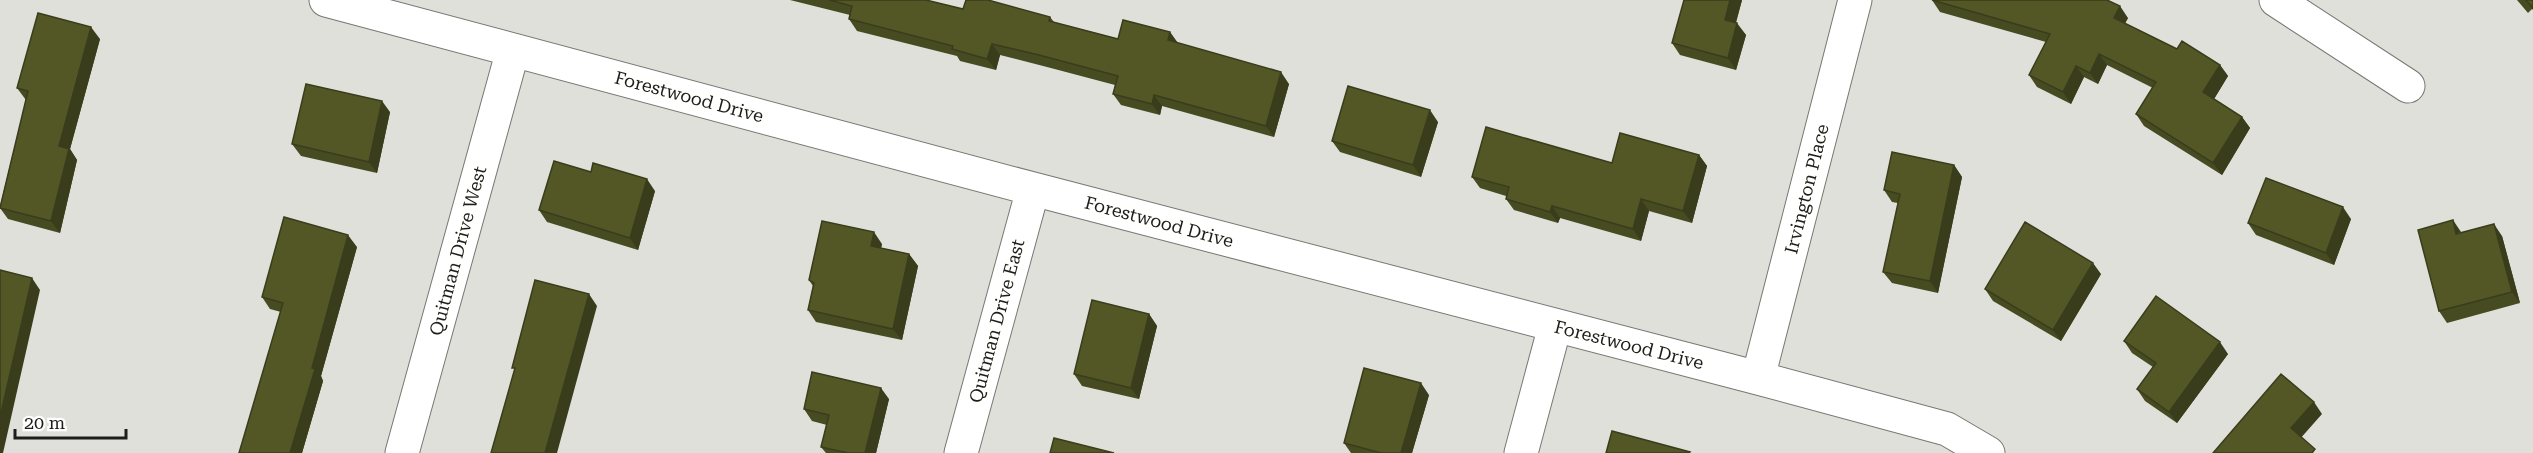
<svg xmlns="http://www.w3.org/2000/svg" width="2533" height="453" font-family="'Roboto Serif',serif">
	<rect width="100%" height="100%" fill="#dfe0da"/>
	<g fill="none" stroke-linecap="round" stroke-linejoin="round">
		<defs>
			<path id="minor" d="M326 0 1033 189 1758 378 1947 429 1988 453
				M2276 0 2408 86
				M1758 378 1855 0
				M402 453 513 50
				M961 453 1033 189
				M1521 453 1555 326"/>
		</defs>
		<use href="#minor" stroke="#777872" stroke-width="35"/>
		<use href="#minor" stroke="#fff" stroke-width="33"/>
	</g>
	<path fill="#474b21" d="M790 0H926L963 9 1050 17 1054 22 1118 39 1170 32 1178 43 1289 84 1274 137 1162 106 1160 115 1121 105 1113 94 1115 85 1047 67 1000 55 996 70 960 61 957 56 857 31 849 19 850 15Z
		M1684 0H1742L1736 23 1746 35 1736 70 1680 55 1672 43Z
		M1932 0 2128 18 2125 23 2177 49 2220 65 2228 76 2214 99 2242 117 2250 128 2222 175 2144 126 2136 114 2153 88 2107 65 2098 84 2084 77 2071 104 2037 87 2029 75 2046 42 1940 12Z
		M2517 0H2533V10L2532 9 2528 13Z
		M100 39 70 149 77 160 60 233 8 219 0 208V206L26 100 17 88Z
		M390 112 377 173 301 156 292 144Z
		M1438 122 1421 177 1340 152 1332 141Z
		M1699 155 1707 166 1692 223 1649 211 1641 241 1560 218 1558 223 1514 210 1506 199V196L1480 188 1472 177Z
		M1954 165 1962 177 1938 293 1892 283 1883 272 1898 203 1892 202 1884 190Z
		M655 191 638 250 547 222 539 210Z
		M2351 219 2334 265 2256 235 2248 223Z
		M2461 232 2502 236 2520 303 2447 323 2439 311Z
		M882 244 881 248 909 254 918 266 902 340 816 322 808 310 813 286 809 280Z
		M357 247 321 376 323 381 302 453 281 312 270 309 262 297Z
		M2101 274 2061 341 1993 301 1985 289Z
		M1149 314 1157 326 1139 399 1082 386 1074 374Z
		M2124 341 2228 354 2177 423 2145 401 2137 389 2153 367 2132 353Z
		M1429 395 1412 453H1351L1344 443Z
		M889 399 876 453H826L821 447 827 425 812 421 804 409Z"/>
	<path fill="#3a3d1b" d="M1730 0H1742L1733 32 1725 20Z
		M2120 6 2128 18 2122 29 2114 18Z
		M1737 23 1746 35 1736 70 1728 58Z
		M91 27 100 39 70 149 77 160 60 233 51 221 59 146Z
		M1170 32 1178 44 1168 40Z
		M992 44 1000 55 996 70 987 59Z
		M2099 54 2107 65 2098 84 2090 73Z
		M2220 65 2228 76 2211 104 2203 92Z
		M2076 66 2084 77 2071 104 2063 92Z
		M1281 72 1289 84 1274 137 1266 126Z
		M1154 95 1162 106 1160 115 1152 104Z
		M382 101 390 112 377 173 369 162Z
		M1430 110 1438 122 1421 177 1413 165Z
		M2242 117 2250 128 2222 175 2213 163Z
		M1699 155 1707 166 1692 223 1683 211Z
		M1954 165 1962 177 1938 293 1930 281Z
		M647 179 655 191 638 250 630 238Z
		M1641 199 1649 211 1641 241 1633 229Z
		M1552 206 1560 218 1558 223 1550 212Z
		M2343 207 2351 219 2334 265 2326 253Z
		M2453 220 2461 232 2456 234Z
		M2494 224 2502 236 2520 303 2512 292Z
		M874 232 882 244 879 258 871 246Z
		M348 235 357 247 321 376 323 381 302 453H290L312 368Z
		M909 254 918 266 902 340 893 329Z
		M2093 263 2101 274 2061 341 2053 330Z
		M32 278 40 290 3 453H0V417Z
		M589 294 597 306 557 453H545Z
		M1149 314 1157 326 1139 399 1131 388Z
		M2220 342 2228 354 2177 423 2169 412Z
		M1421 383 1429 395 1412 453H1401Z
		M881 388 889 399 876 453H865Z
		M2314 402 2322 414 2299 440 2291 428Z"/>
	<path fill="#535726" stroke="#3a3d1b" stroke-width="1.5" d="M829 0H926L963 9 966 0H988L1050 17 1049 21 1118 39 1123 20 1170 32 1168 40 1281 72 1266 126 1154 95 1152 104 1113 94 1118 76 1039 55 992 44 987 59 952 49 953 46 849 19 852 6Z
		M1684 0H1730L1725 20 1737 23 1728 58 1672 43Z
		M1932 0H2107L2120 6 2114 18 2177 49 2182 41 2220 65 2203 92 2242 117 2213 163 2136 114 2156 82 2099 54 2090 73 2076 66 2063 92 2029 75 2050 34Z
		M2526 0H2533V8Z
		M38 13 91 27 59 146 69 149 51 221 0 208 28 91 17 88Z
		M306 84 382 101 369 162 292 144Z
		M1348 86 1430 110 1413 165 1332 141Z
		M1486 127 1612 163 1620 133 1699 155 1683 211 1641 199 1633 229 1552 206 1550 212 1506 199 1509 187 1472 177Z
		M1892 152 1954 165 1930 281 1883 272 1900 194 1884 190Z
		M554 161 591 172 593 163 647 179 630 238 539 210Z
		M2266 178 2343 207 2326 253 2248 223Z
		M284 217 348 235 312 368 315 369 290 453H239L283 303 262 297Z
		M2453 220 2456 234 2494 224 2512 292 2439 311 2418 230Z
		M822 221 874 232 871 246 909 254 893 329 808 310 814 283 809 280Z
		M2025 222 2093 263 2053 330 1985 289Z
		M0 270 32 278 0 417Z
		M535 280 589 294 545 453H491L515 368H512Z
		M2156 296 2220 342 2169 412 2137 389 2156 363 2124 341Z
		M1092 300 1149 314 1131 388 1074 374Z
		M1364 368 1421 383 1401 453H1381L1344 443Z
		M812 372 881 388 865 453H848L821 447 829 415 804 409Z
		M2281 374 2314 402 2291 428 2315 449 2312 453H2213Z
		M1612 431 1690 452 1689 453H1606Z
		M1054 438 1114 453H1050Z"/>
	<g text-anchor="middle" stroke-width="6" stroke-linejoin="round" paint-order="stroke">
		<g font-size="18" fill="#1d1d1b" stroke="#fffffe">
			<text transform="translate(689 97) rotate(15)" y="6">Forestwood Drive</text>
			<text transform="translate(1807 189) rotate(-76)" y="6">Irvington Place</text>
			<text transform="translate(1159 222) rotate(15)" y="6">Forestwood Drive</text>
			<text transform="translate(458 251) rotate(-75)" y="6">Quitman Drive West</text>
			<text transform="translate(997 321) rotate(-75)" y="6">Quitman Drive East</text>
			<text transform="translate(1629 345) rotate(14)" y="6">Forestwood Drive</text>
		</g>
	</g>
	<path d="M15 429v9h111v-9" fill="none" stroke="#1d1d1b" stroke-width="3"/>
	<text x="24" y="429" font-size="18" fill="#1d1d1b" stroke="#fffffe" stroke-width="4.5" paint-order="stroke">20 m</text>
</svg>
